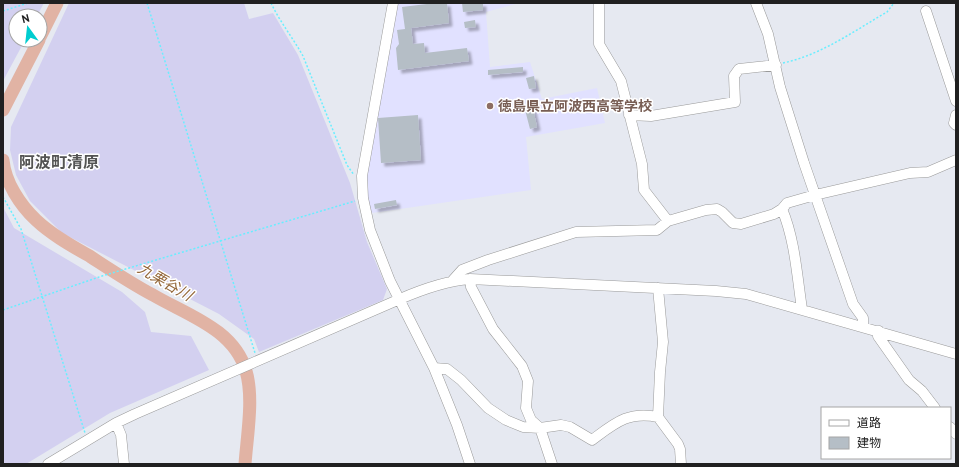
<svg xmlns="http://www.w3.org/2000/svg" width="959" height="467" font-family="Overpass,'Noto Sans JP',sans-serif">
	<defs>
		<filter id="shadow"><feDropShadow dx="3.5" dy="3.5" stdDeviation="1" flood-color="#0004"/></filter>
	</defs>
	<rect width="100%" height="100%" fill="#e6e9f1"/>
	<path fill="#e1e1ff" d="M395 3H519L486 12 490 67 530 62 542 99 597 88 605 123 526 137 531 190 372 213 366 196 367 172Z"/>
	<path fill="#d3d0f0" d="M3 3H44L37 16H16V40H25L3 81Z
		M69 3H244L249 19 273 13 298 55 350 183 367 242 387 289 383 300 259 352 254 339 219 314 62 233 30 201 16 175 10 150 11 127Z
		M3 207 14 228 122 292 145 312 151 332 191 336 209 370 110 413 26 464H3Z"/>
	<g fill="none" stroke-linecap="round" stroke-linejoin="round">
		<path stroke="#e1b3a4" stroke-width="13" d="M40 37 57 3
			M3 110 39 40
			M3 160C5 182 20 205 36 220 52 235 72 246 91 257 111 270 132 284 153 295 187 315 234 329 246 371 254 398 247 436 245 464"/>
	</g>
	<path fill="#b5bec6" filter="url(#shadow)" d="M435 3H447L449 23 411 28 413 44 424 43 425 53 467 48 469 61 398 70 396 48 399 44 397 30 405 29 402 7Z
		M462 3H483V10L463 12Z
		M475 20 476 27 465 28 464 22Z
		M523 67V72L488 75V70Z
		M534 76 536 88 529 89 526 78Z
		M532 104 537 127 530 129 524 106Z
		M418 115 421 160 381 163 378 118Z
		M396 200 397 205 375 209 374 204Z"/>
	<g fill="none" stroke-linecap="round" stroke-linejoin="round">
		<defs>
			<path id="minor" d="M393 3 362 176 363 198 370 230 390 281 434 368 457 425 470 464
				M599 3V44L621 81 642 164 644 190 668 221
				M756 3 768 34 780 87 804 163 853 304 863 318V327
				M926 11 956 101
				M629 115 651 116 735 102 734 76 739 69 776 65
				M956 115 954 123 956 125
				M782 209C795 240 797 276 802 309
				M470 279 471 287 493 329 522 366 528 381 526 408 531 420 540 428 552 464
				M453 280 462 270 488 260 576 232 657 230 668 221 706 210 717 209 722 212 733 223 741 224 774 214 782 209 787 203 815 195 910 173 928 172 956 160
				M658 288 663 342 660 372 658 417 678 444 680 449 681 464
				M879 331 878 336 909 380 922 391 935 408
				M434 368 447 369 461 380 488 408 506 420 523 427 540 428 561 425 570 427 592 440C615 423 628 411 658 417
				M116 423 121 435 124 464
				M950 427 956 434
				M48 464 116 423 135 414 400 299C423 289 445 281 470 279L716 291 746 294 956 354"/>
		</defs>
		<use href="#minor" stroke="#9a9a9a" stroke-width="11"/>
		<path stroke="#69eeff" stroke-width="1.5" stroke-dasharray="2 2" stroke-linecap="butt" d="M147 3 255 353
			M271 3C280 22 293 38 303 56L347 165 354 175
			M3 11 28 3
			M783 63C821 55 854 31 887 12L894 3
			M3 197 21 229 85 433
			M3 310 102 276 355 201"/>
		<use href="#minor" stroke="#fff" stroke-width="10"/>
	</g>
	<circle fill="#8d6e63" stroke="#fff" stroke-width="1.5" cx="490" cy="106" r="4"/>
	<g text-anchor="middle" stroke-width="3" stroke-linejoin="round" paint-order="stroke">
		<g font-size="14" font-weight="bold" fill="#785e54" stroke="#fff" text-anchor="start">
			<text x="498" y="111">徳島県立阿波西高等学校</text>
		</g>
		<g font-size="15" font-style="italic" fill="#95693b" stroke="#fff">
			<text transform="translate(165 282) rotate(30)" y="5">九栗谷川</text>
		</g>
		<g font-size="16" font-weight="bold" fill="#535353" stroke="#fff">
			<text x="59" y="168">阿波町清原</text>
		</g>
	</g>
	<rect width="959" height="467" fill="none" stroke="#202020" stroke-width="8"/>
	<rect x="821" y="407" width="130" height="52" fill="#ffffff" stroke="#a6a6a6"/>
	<rect x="829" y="420" width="20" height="6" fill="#ffffff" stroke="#a6a6a6"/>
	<text x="857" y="427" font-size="12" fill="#202020">道路</text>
	<rect x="829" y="437" width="20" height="12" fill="#b5bec6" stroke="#a6a6a6"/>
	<text x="857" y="447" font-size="12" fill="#202020">建物</text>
	<g transform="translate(28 28) rotate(345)"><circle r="19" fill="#ffffff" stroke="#a6a6a6"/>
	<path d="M0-3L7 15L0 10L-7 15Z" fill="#00cdd0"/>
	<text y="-6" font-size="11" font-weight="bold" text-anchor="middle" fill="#202020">N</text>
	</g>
</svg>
